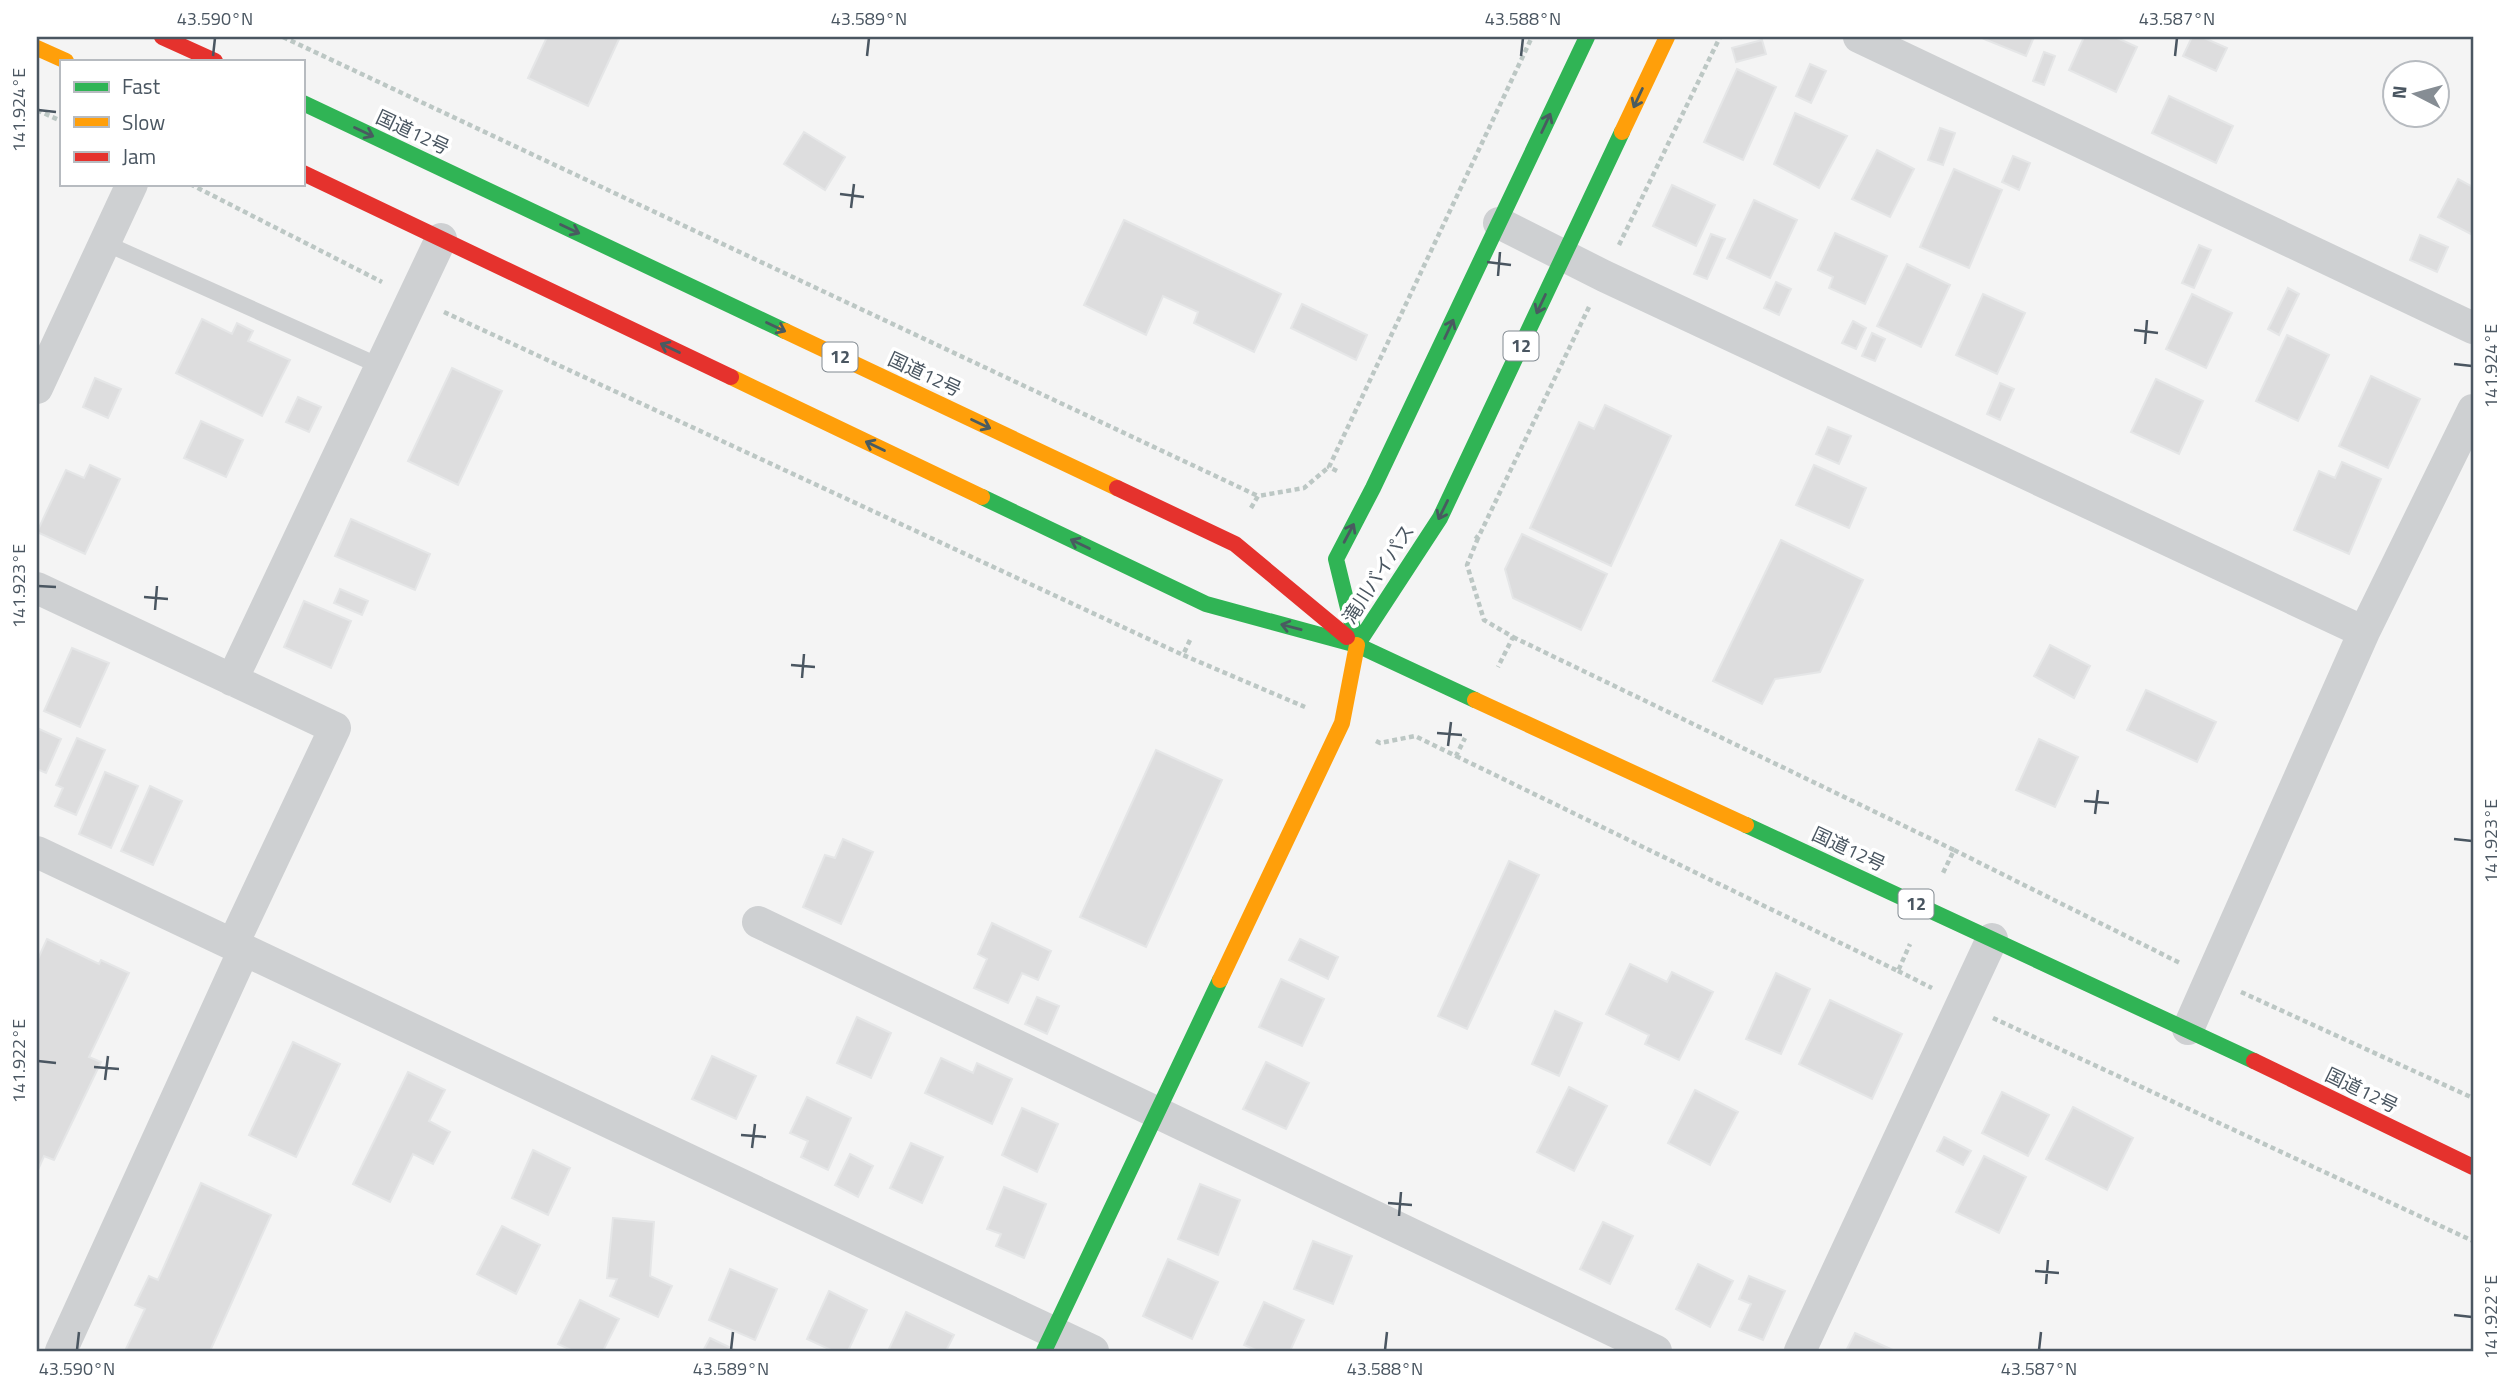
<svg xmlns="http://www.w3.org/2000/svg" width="2510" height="1388" font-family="'Titillium Web','Noto Sans JP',sans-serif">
	<rect width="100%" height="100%" fill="#f4f4f4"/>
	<path fill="#ddddde" stroke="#e5e6e7" stroke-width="2" d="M547 37H620L588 106 528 78Z
		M1985 37H2034L2026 56 1984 39Z
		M2084 37H2115L2137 47 2116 92 2069 70Z
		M2192 37H2202L2227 48 2216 71 2183 56Z
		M1762 40 1766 54 1736 62 1732 48Z
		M2044 52 2055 56 2044 85 2033 81Z
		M1810 64 1826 71 1811 103 1796 96Z
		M1737 69 1776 87 1743 160 1704 142Z
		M2169 96 2233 126 2216 163 2152 133Z
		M1795 113 1847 136 1819 188 1774 164Z
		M1940 128 1955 133 1943 165 1928 160Z
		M804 132 845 157 825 190 784 164Z
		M1877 150 1914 169 1890 217 1852 199Z
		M2013 156 2030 163 2019 190 2002 182Z
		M1954 169 2002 190 1969 268 1920 247Z
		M2458 179 2473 187V235L2438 217Z
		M1672 185 1715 205 1696 246 1653 226Z
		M1754 200 1797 220 1770 278 1727 258Z
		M1124 220 1281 294 1254 352 1194 323 1198 312 1163 296 1146 335 1084 305Z
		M1835 233 1887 256 1865 304 1829 288 1833 277 1818 270Z
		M1711 234 1725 239 1707 279 1694 274Z
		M2420 235 2448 247 2437 272 2410 260Z
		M2199 245 2211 250 2194 288 2182 283Z
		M1907 264 1950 285 1921 347 1877 326Z
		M1776 282 1791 289 1779 315 1764 308Z
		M2288 288 2299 294 2279 335 2268 329Z
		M1983 294 2025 313 1997 374 1956 355Z
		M2192 294 2232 313 2206 368 2166 349Z
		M1302 304 1367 335 1356 360 1291 328Z
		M202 319 232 334 237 323 253 331 248 341 290 360 262 416 176 373Z
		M1853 321 1866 328 1856 349 1842 343Z
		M1872 333 1885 339 1875 361 1862 356Z
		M2287 335 2329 355 2298 421 2256 401Z
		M452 368 502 391 458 485 408 461Z
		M2371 376 2420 399 2388 468 2339 446Z
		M95 378 121 389 108 418 83 407Z
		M2156 379 2203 401 2179 454 2131 432Z
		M2000 383 2014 389 2000 420 1987 414Z
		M298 397 321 407 309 432 286 422Z
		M1605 405 1671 436 1611 566 1530 528 1579 422 1594 429Z
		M201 421 243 440 226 477 184 458Z
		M1828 427 1851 436 1839 464 1816 454Z
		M2342 462 2381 479 2349 554 2294 530 2319 471 2335 478Z
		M90 465 120 479 85 554 37 532 66 470 84 478Z
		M1814 465 1866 488 1849 528 1796 505Z
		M351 519 430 554 415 590 335 556Z
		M1522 534 1607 574 1581 630 1513 598 1505 569Z
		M1781 540 1863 580 1820 672 1775 679 1762 704 1713 681Z
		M340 589 368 601 362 615 334 603Z
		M304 601 351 621 331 668 284 647Z
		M2050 645 2090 666 2074 698 2034 676Z
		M72 648 109 663 80 727 44 711Z
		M2146 690 2216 722 2197 762 2127 730Z
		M37 728 61 739 46 773 37 769Z
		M77 738 105 750 76 815 55 806 63 788 56 785Z
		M2039 739 2078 757 2055 807 2016 790Z
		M1156 750 1222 780 1146 947 1080 917Z
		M105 772 138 786 111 848 79 834Z
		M150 786 182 801 153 865 121 851Z
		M843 839 873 852 841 924 803 907 825 855 835 858Z
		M1509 861 1539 875 1467 1029 1438 1016Z
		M992 923 1051 951 1038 980 1022 973 1008 1003 974 988 987 959 978 954Z
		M47 939 99 964 101 960 129 973 89 1057 101 1062 54 1160 44 1156 37 1172V961Z
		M1300 939 1338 957 1328 979 1289 960Z
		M1630 964 1667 982 1672 972 1713 992 1679 1060 1645 1044 1649 1035 1606 1014Z
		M1776 973 1810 989 1781 1054 1746 1039Z
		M1281 979 1324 999 1302 1046 1259 1027Z
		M1037 997 1059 1006 1047 1034 1025 1024Z
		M1830 1000 1902 1034 1872 1099 1799 1064Z
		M1555 1011 1582 1023 1559 1076 1532 1064Z
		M857 1017 891 1033 871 1078 837 1063Z
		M293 1042 340 1064 296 1157 249 1135Z
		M712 1056 756 1076 736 1119 692 1099Z
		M941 1058 973 1073 977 1063 1012 1079 992 1124 925 1093Z
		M1266 1062 1309 1083 1286 1129 1243 1109Z
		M408 1072 445 1090 429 1121 450 1132 433 1164 413 1154 390 1202 353 1184Z
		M1569 1087 1607 1106 1574 1171 1537 1152Z
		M1695 1090 1738 1112 1710 1165 1668 1143Z
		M2002 1092 2049 1115 2028 1156 1982 1133Z
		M807 1097 851 1118 828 1170 801 1157 808 1141 790 1133Z
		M2073 1107 2133 1138 2107 1190 2046 1159Z
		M1022 1108 1058 1124 1037 1172 1002 1155Z
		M1944 1137 1971 1151 1963 1165 1937 1151Z
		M911 1143 943 1157 922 1203 890 1188Z
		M533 1150 570 1168 548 1215 512 1198Z
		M850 1154 873 1166 858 1197 835 1185Z
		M1984 1156 2026 1177 1999 1233 1956 1212Z
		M201 1183 271 1215 210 1351H125L145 1309 135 1305 149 1276 158 1280Z
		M1200 1184 1240 1200 1218 1255 1178 1239Z
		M1004 1187 1046 1204 1024 1258 996 1246 1001 1234 987 1229Z
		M613 1218 654 1222 650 1276 672 1286 658 1317 610 1296 617 1279 607 1278Z
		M1603 1222 1633 1236 1610 1284 1580 1269Z
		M502 1226 540 1245 516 1294 477 1274Z
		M1313 1241 1352 1256 1333 1304 1294 1289Z
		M1168 1259 1218 1282 1192 1339 1143 1316Z
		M1698 1264 1733 1281 1710 1327 1676 1309Z
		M730 1269 777 1289 755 1340 709 1320Z
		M1749 1276 1785 1291 1763 1340 1739 1330 1751 1304 1739 1299Z
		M829 1291 867 1310 848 1351H833L807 1339Z
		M580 1300 619 1319 603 1351H573L558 1344Z
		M1264 1302 1304 1320 1290 1351H1258L1244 1345Z
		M906 1312 954 1335 946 1351H888Z
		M1855 1333 1895 1351H1846Z
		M710 1338 737 1351H703Z"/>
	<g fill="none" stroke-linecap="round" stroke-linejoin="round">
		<path stroke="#bcc7c4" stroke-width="4.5" stroke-dasharray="5 3.5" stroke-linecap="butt" d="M283 37 1258 496
			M37 110 61 121
			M190 184 382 282
			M1619 245 1720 37
			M444 312 1183 655
			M1337 471 1329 467 1532 37
			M1251 508 1258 496 1304 488 1329 467
			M1475 536 1478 538 1589 307
			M1478 538 1467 565 1484 620 1513 637 1498 667
			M1513 637 1954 850 1943 873
			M1190 640 1183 655 1305 707
			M1376 741 1380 743 1415 736 1456 756 1465 738
			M1456 756 1898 971 1910 944
			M1954 850 2180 963
			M1898 971 1932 988
			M2241 992 2473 1098
			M1993 1018 2473 1241"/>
		<path stroke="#ced0d2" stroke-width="16" d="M105 243 382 367"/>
		<path stroke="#ced0d2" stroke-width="32" d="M1859 37 2473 328
			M1499 223 1604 276 2364 632
			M37 388 132 184
			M37 588 335 728 233 944
			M232 680 441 239
			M37 852 1093 1351
			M758 922 1656 1351
			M2188 1029 2364 632 2473 410
			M61 1351 244 950
			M1800 1351 1992 939"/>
		<path stroke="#30b455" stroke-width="16" d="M303 103 785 331
			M982 497 1206 604 1357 645 1475 700
			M1357 645 1440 518 1622 132
			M1357 645 1336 559 1373 488 1587 37
			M1746 825 2254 1061
			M1044 1351 1220 980"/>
		<path stroke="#ff9f0a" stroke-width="16" d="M37 48 66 61
			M1622 132 1667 37
			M785 331 1117 488
			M731 377 982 497
			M1475 700 1746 825
			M1220 980 1342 723 1357 645"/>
		<path stroke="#e5322d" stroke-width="16" d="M162 37 215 61
			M303 173 731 377
			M1117 488 1235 544 1347 637
			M2254 1061 2473 1167"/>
	</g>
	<defs><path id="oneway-shaft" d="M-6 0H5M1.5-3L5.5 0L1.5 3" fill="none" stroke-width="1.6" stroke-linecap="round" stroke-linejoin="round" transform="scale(1.75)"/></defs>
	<g stroke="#495b60">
		<use href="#oneway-shaft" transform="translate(1638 98) rotate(115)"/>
		<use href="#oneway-shaft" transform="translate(1546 123) rotate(-65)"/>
		<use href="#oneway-shaft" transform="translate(364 132) rotate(25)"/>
		<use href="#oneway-shaft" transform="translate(570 229) rotate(25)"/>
		<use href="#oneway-shaft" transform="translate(1541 304) rotate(115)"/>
		<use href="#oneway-shaft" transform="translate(776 327) rotate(25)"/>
		<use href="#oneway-shaft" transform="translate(1449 329) rotate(-65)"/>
		<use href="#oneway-shaft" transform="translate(670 348) rotate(-154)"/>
		<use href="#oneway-shaft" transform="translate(981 424) rotate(25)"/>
		<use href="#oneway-shaft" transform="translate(875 446) rotate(-154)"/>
		<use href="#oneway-shaft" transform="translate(1443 510) rotate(116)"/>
		<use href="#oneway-shaft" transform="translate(1349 533) rotate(-62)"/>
		<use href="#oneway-shaft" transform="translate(1080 544) rotate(-154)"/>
		<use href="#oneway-shaft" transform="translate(1291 627) rotate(-165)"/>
	</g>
	<path fill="none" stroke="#4a5661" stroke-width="2.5" d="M213 56 215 38M867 56 869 38M1521 56 1523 38M2175 56 2177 38M38 110 56 112M840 194 864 197M851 208 854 184M1487 262 1511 265M1498 276 1500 252M2134 330 2158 333M2145 344 2147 320M2454 364 2472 366M38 586 56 587M144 597 168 599M155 610 157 586M791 665 815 667M802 678 804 654M1437 733 1462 735M1448 746 1451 722M2084 801 2109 803M2095 814 2098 790M2454 839 2472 841M38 1061 56 1063M94 1067 119 1069M105 1080 108 1056M741 1135 766 1137M752 1148 755 1124M1388 1203 1412 1205M1399 1216 1401 1192M2035 1271 2059 1273M2046 1284 2048 1260M2454 1315 2472 1317M77 1350 79 1332M731 1350 733 1332M1385 1350 1387 1332M2039 1350 2041 1332"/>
	<g text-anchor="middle" stroke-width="7" stroke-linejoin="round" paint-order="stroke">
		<g fill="#fff" stroke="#808990" stroke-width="2">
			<rect x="1503.5" y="331.5" width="35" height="29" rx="5"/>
			<rect x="822.5" y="342.5" width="35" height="29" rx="5"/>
			<rect x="1898.5" y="889.5" width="35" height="29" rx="5"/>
		</g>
		<g font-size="18" font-weight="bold" fill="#4a5661">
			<text x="1521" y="352">12</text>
			<text x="840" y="363">12</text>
			<text x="1916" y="910">12</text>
		</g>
		<g font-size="19" fill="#4a5661" stroke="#fff">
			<text transform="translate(413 132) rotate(25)" y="7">国道12号</text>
			<text transform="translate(925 374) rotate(25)" y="7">国道12号</text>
			<text transform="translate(1378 574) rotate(-57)" y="7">滝川バイパス</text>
			<text transform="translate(1849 849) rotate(25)" y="7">国道12号</text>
			<text transform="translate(2362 1090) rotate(26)" y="7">国道12号</text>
		</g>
	</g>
	<rect width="2510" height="1388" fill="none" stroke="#ffffff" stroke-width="77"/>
	<rect x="60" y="60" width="245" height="126" fill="#ffffff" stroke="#b7bbc0" stroke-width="2"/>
	<rect x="74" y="82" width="35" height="10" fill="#30b455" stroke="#b7bbc0" stroke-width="2"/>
	<text x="122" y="94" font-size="21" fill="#4a5661">Fast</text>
	<rect x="74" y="117" width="35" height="10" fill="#ff9f0a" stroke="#b7bbc0" stroke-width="2"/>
	<text x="122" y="130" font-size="21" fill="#4a5661">Slow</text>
	<rect x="74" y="152" width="35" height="10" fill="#e5322d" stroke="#b7bbc0" stroke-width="2"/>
	<text x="122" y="164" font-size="21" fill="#4a5661">Jam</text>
	<g transform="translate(2416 94) rotate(276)"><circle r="33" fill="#ffffff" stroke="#b7bbc0" stroke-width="2"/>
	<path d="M0-5L12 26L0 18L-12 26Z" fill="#868d94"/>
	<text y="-10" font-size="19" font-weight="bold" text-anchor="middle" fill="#4a5661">N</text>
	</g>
	<rect x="38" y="38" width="2434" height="1312" fill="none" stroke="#4a5661" stroke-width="2.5"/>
	<g font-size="18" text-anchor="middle" fill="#4a5661">
		<text x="215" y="25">43.590°N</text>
		<text x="869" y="25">43.589°N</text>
		<text x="1523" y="25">43.588°N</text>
		<text x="2177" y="25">43.587°N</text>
		<text transform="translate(19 110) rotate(-90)" y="6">141.924°E</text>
		<text transform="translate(2491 366) rotate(-90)" y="6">141.924°E</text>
		<text transform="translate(19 586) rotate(-90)" y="6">141.923°E</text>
		<text transform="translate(2491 841) rotate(-90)" y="6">141.923°E</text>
		<text transform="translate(19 1061) rotate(-90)" y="6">141.922°E</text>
		<text transform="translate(2491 1317) rotate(-90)" y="6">141.922°E</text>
		<text x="77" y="1375">43.590°N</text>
		<text x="731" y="1375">43.589°N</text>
		<text x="1385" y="1375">43.588°N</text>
		<text x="2039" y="1375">43.587°N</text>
	</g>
</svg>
